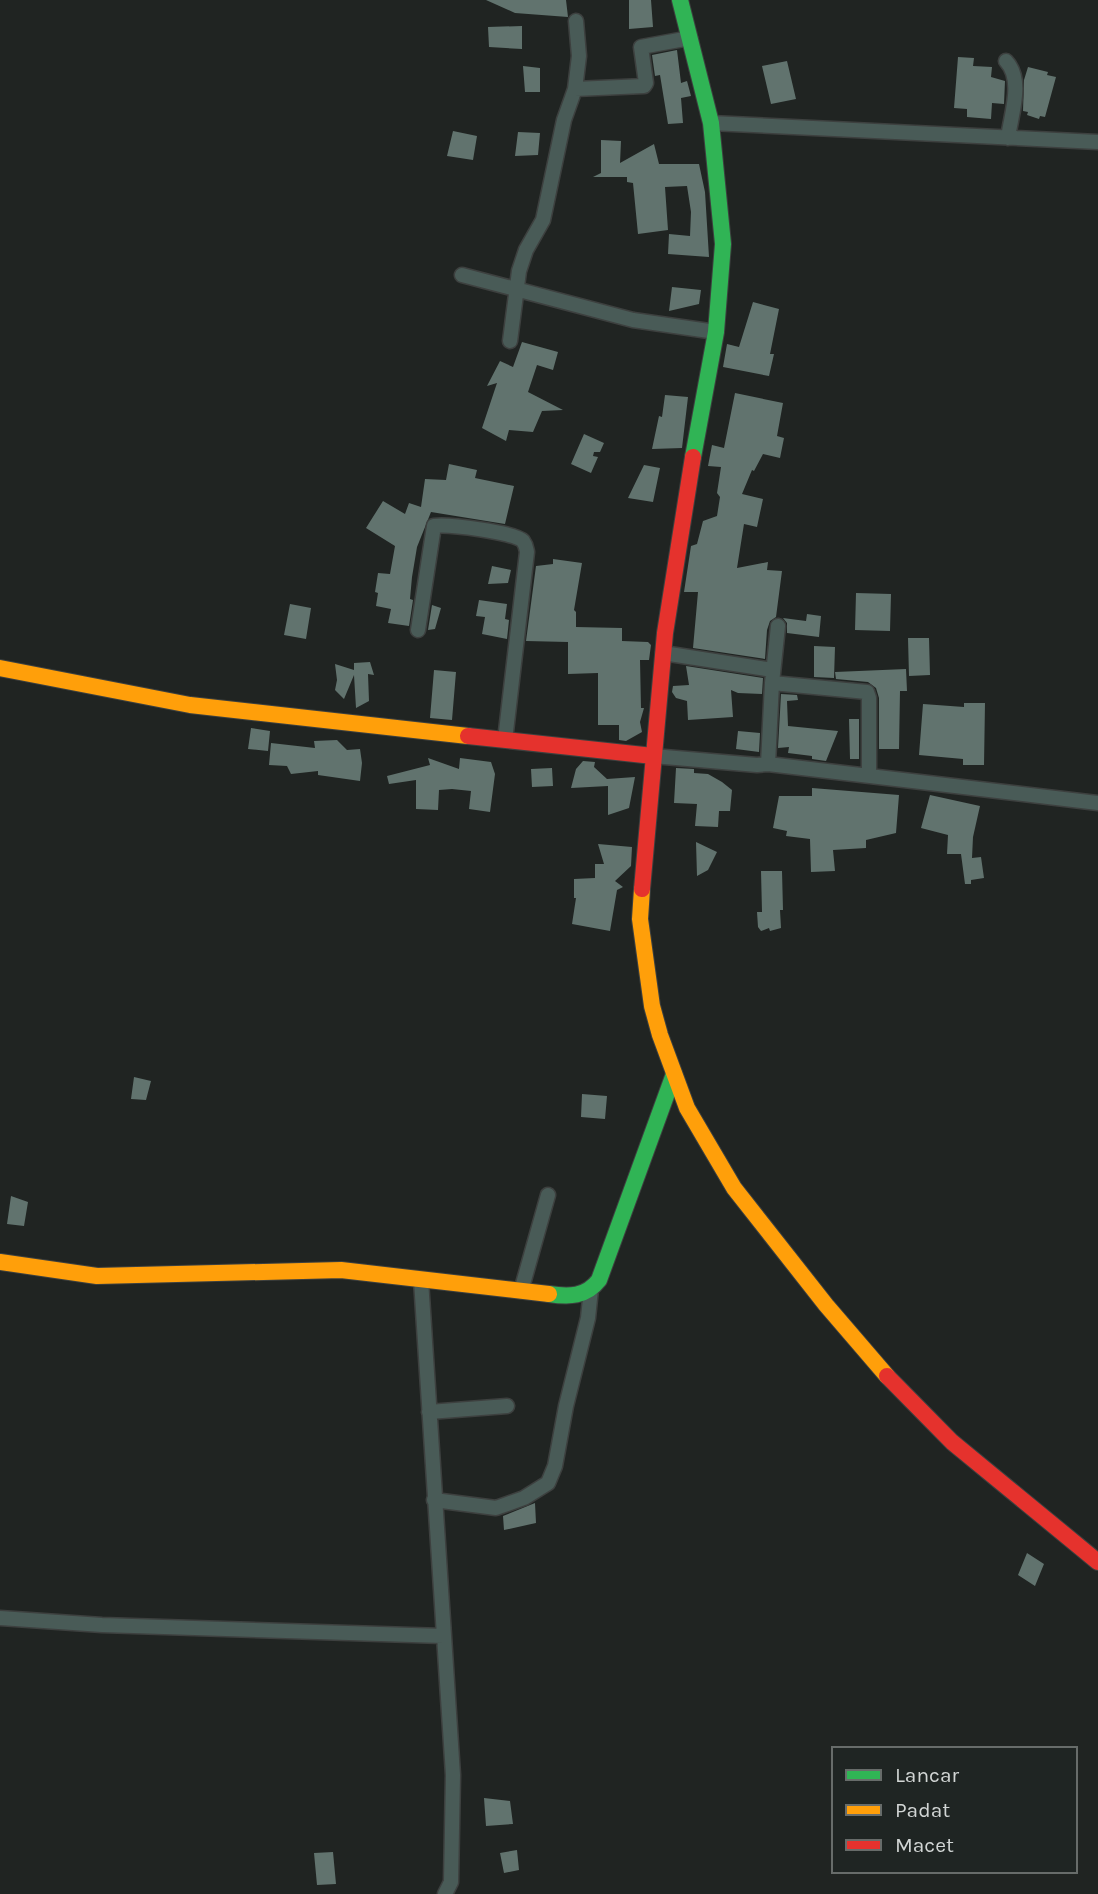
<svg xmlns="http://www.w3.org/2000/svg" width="1098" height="1894" font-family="Karla,sans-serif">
	<rect width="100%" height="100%" fill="#202422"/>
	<path fill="#61736e" d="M486 0H566L568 17 515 13Z
		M629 0H651L653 27 629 29Z
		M522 26V49L489 47 488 27Z
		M677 50 681 83 687 81 691 96 681 98 683 123 668 124 660 75 655 76 652 55Z
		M958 57 974 58 973 66 992 67 991 77 1005 81 1004 104 992 103 991 119 967 117V109L954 108Z
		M787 61 796 99 771 104 762 66Z
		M523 66 540 68V92H525Z
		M1028 67 1048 72 1047 75 1056 77 1045 117 1040 116 1039 119 1027 115 1028 112 1023 111 1024 80Z
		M453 131 477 136 473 160 447 156Z
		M518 132 540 133 538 155 515 156Z
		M601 140 621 141 620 163 654 144 659 164H699L705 192 709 257 668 254 669 234 690 236 691 212 687 186 665 187 668 230 638 234 633 183 627 182V177H593L601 173Z
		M672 287 701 290 699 304 669 311Z
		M753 302 779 309 770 354H774L769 376 723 367 727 344 739 347Z
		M522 342 558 352 553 370 537 365 528 392 563 410 542 411 533 432 509 430 506 441 482 428 497 383 487 386 500 361 513 367Z
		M735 393 783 403 777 436 784 438 780 458 763 454 754 471 752 470 742 494 763 499 757 527 744 524 737 568 768 562 767 570 782 571 776 617 770 621 767 630 765 659 693 648 698 592H684L691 546 697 544 703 521 717 516 720 497 717 493 721 467 708 466 712 445 724 448Z
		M665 395 688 397 682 448 652 449 659 416 662 417Z
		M584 434 604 443 600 452H594L593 456 598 457 591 473 571 464Z
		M449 464 477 470 475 478 514 486 505 524 431 512 417 547 412 577 410 599 413 600 409 626 388 623 391 609 376 606 378 593 375 592 378 573 390 574 395 546 366 528 383 501 405 514 409 503 421 507 425 479 446 480Z
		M644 465 660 468 653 502 628 498Z
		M553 559 582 563 574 610 576 612V627L622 628V641L648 642 651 645 649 660H640L641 708H644L640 722 642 732 626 741 619 740V725H598V673L568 674V642L526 641 536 566 553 564Z
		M492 566 511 570 508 583 488 584Z
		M856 593 891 594 890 631 855 630Z
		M479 600 507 604 505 619 509 620 507 639 482 634 485 617 476 616Z
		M290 604 311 608 306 639 284 635Z
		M432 605 441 608 435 629 428 630Z
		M807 614 821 616 819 637 787 633V623L783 618 806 621Z
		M908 638H929L930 675 909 676Z
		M814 646 835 647 834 678 814 677Z
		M370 662 374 675 368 674 369 701 356 708 354 675 344 699 335 690 337 680 335 664 354 670V663Z
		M686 666 763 678 762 694 738 693 731 690 733 717 688 720 687 701 676 698 672 692 673 686 689 685Z
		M906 669 907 691H900L899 749H879V698L876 688 868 682 836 679 835 672Z
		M434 670 456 672 452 720 430 718Z
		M781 694 797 695 798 700 787 701 788 726 838 731 826 761 812 759V756L788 753 789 747 778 748Z
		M964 703H985L984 765H963V759L919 755 923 704 964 707Z
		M849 719H859V759H850Z
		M251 728 270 731 268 751 248 749Z
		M738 731 760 733 759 752 736 749Z
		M337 740 347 750 360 749 362 763 360 781 318 775V771L291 774 287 766 269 765 271 743 315 748 314 741Z
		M428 758 459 769 460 758 491 762 495 774 490 812 469 809 471 791 452 789 439 790 438 810 416 809V780L389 784 387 776 430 765Z
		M583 761 595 762 594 767 607 779 635 777 629 808 608 815V786L571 788 576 769Z
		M552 768 553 786 532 787 531 769Z
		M676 768 694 769V773L708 774 722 782 732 790 730 811H719L718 827 695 826 697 804 674 803Z
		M812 788 899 795 896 833 866 840V848L833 850 835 871 811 872 810 839 786 836 787 831 773 828 779 796H812Z
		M930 795 980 806 973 837 972 858 981 857 984 878 971 880V884H965L961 854H947L948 835 921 828Z
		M696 842 717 852 708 870 697 876Z
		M598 844 632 847 631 866 615 881 623 887 617 890 610 931 572 924 576 898H574V879L595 878V864H604Z
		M761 871H782L783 910H780L781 928 770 931 769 928 761 931 758 927 757 912H762Z
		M134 1077 151 1081 146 1100 131 1099Z
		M582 1094 607 1096 605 1119 581 1117Z
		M11 1196 28 1202 24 1226 7 1224Z
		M535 1503 536 1523 504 1530 503 1516Z
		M1027 1553 1044 1564 1035 1586 1018 1575Z
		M484 1798 510 1801 513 1824 486 1826Z
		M517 1850 519 1870 504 1873 500 1853Z
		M333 1852 336 1884 317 1885 314 1853Z"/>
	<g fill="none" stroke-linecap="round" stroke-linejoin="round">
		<defs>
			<path id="street" d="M1006 61C1024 80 1011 114 1008 138
				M575 89 644 86 646 83 641 47 690 38
				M711 123 1098 142
				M462 275 633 320 716 332
				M510 341 519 271 526 250 543 220 564 120 575 89 579 56 576 21
				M418 630 434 526C448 524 514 532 523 541 526 545 526 547 527 552L505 740
				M663 653 773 670
				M772 683 867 692 869 698V776
				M653 756 757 765 768 764 1098 803
				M768 764 772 683 778 626
				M421 1280 453 1775 451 1882 445 1894
				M521 1291 548 1195
				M429 1412 507 1406
				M434 1500 496 1508 524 1498 548 1483 555 1466 566 1406 588 1318 591 1289
				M0 1618 102 1625 443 1636"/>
			<path id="fast" d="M680 0 711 123 723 244 716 332 693 457
				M549 1294C569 1297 586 1297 599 1280L674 1074"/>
			<path id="slow" d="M0 668 190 705 468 736
				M642 889 640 919 652 1006 660 1035 687 1108 734 1188 826 1305 887 1376
				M0 1262 97 1276 341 1270 549 1294"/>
			<path id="jam" d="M468 736 653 756
				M642 889 665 633 693 457
				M887 1376 952 1442 1098 1562"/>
		</defs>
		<use href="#street" stroke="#3d403f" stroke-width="17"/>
		<use href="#fast" stroke="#3d403f" stroke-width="18"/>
		<use href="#slow" stroke="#3d403f" stroke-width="18"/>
		<use href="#jam" stroke="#3d403f" stroke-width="18"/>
		<use href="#street" stroke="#495b57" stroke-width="14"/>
		<use href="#fast" stroke="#30b455" stroke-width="16"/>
		<use href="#slow" stroke="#ff9f0a" stroke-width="16"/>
		<use href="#jam" stroke="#e5322d" stroke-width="16"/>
	</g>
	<rect x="832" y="1747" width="245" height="126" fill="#1f2523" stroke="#676c6a" stroke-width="2"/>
	<rect x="846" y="1770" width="35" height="10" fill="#30b455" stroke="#676c6a" stroke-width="2"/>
	<text x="895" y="1782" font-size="21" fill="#d2d6d5">Lancar</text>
	<rect x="846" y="1805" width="35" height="10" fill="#ff9f0a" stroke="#676c6a" stroke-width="2"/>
	<text x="895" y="1817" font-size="21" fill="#d2d6d5">Padat</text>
	<rect x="846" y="1840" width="35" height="10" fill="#e5322d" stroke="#676c6a" stroke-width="2"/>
	<text x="895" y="1852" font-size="21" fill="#d2d6d5">Macet</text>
</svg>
